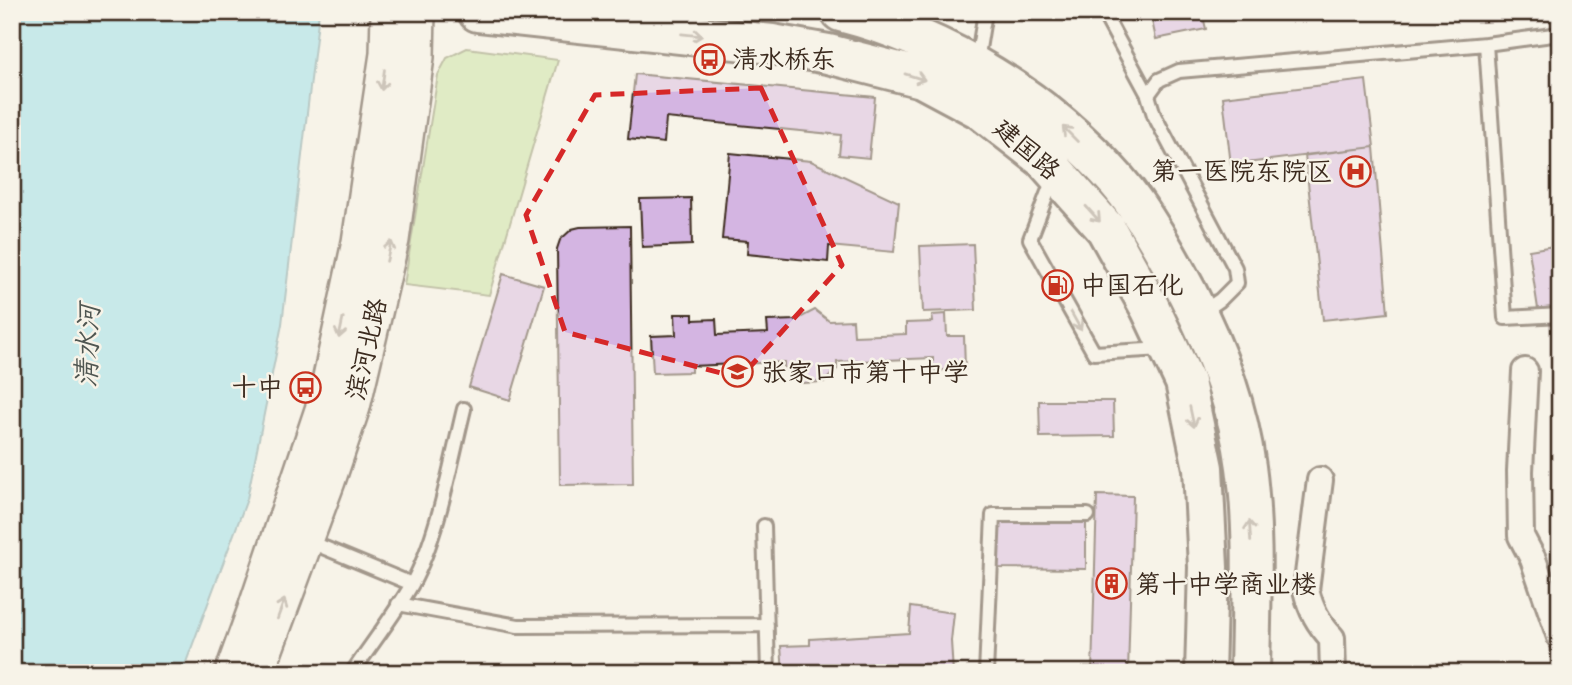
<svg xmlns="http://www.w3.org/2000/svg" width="1572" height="685" font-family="Sriracha,'LXGW WenKai TC',sans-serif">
	<rect width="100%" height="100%" fill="#f7f3e8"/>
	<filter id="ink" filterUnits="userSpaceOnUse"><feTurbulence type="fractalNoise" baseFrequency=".0143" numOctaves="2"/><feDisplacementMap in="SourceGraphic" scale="14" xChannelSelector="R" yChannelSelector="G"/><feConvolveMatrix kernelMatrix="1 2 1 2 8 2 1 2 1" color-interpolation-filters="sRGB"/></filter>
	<g filter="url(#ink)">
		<path fill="#c4e39b" stroke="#80865c" stroke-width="2" d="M467 48 558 60 489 295 404 285 438 75 447 58Z"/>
		<path fill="#8fdeec" stroke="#6d969a" stroke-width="2" d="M12 12H319L282 324 247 499 182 673H12Z"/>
		<path fill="#d4b5e2" stroke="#3b2a1e" stroke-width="2" d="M1150 12H1202L1206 29 1156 39Z
			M1481 12H1560V14L1482 22Z
			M635 74 875 97 869 158 839 155 841 135 666 118 664 143 628 139Z
			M1366 80 1374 147 1231 165 1223 97Z
			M1374 147 1388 313 1323 320 1305 155Z
			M730 153 811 161 899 202 894 252 829 246 828 262 747 254 748 241 722 239Z
			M691 198 692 245 642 247 640 199Z
			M630 226 633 484 560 485 557 249 560 240 572 229 580 227Z
			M973 244 976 310 923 312 920 246Z
			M1560 245V306L1538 309 1529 250Z
			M503 274 544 286 510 400 469 387Z
			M815 310 829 321 853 320 854 336 906 334V323L933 322 932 315 946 314 947 336H964L965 369 933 371V358L837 362V369L824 382 803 383 784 367V362L691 366V372L653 373 651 336 676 335 675 314H693V320L716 319 717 335 768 333 767 321 796 320Z
			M1039 401H1113L1114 436 1040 437Z
			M1097 495 1133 496 1128 673H1092Z
			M997 521H1086V569L996 568Z
			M911 607 954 613 951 641 953 673H783L781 646 810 645V639L909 633Z"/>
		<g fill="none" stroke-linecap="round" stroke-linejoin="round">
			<defs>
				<path id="service" d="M1103 12 1148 95
					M1486 44 1560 34
					M973 63 979 49 985 12
					M1053 179 1030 239 1094 353 1164 349
					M1201 313 1220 300 1237 283 1235 268 1154 115 1148 95 1159 80 1179 71 1486 44 1505 318 1560 315
					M764 526 768 673
					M308 541 412 584
					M398 604 518 626 767 625
					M352 673C372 643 395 614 412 584 438 537 451 462 464 409
					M986 673 993 515H1088"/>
				<path id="minor" d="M1525 371 1520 471 1521 536 1533 559 1560 637
					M1320 480 1306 590C1311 610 1318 623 1332 638L1333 673"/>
				<path id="secondary" d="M232 673 254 612 325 401 359 242 387 54 388 12
					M257 673 328 481 353 407 392 240 417 57 418 12"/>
				<path id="primary" d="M478 12 772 44 828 54 922 78 980 109 1044 159 1106 229 1150 308 1185 382 1203 468 1208 567 1205 673
					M841 12C946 39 1045 99 1117 181 1143 211 1168 257 1187 292 1215 346 1238 406 1246 467 1255 535 1251 604 1250 673"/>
			</defs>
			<use href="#service" stroke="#3b2a1e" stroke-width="18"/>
			<use href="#minor" stroke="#3b2a1e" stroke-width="30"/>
			<use href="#secondary" stroke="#3b2a1e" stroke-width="38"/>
			<use href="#primary" stroke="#3b2a1e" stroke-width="44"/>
			<use href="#service" stroke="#f7f3e8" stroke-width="12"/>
			<use href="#minor" stroke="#f7f3e8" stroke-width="24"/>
			<use href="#secondary" stroke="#f7f3e8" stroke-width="33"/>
			<use href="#primary" stroke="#f7f3e8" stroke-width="38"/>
		</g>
		<defs><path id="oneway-shaft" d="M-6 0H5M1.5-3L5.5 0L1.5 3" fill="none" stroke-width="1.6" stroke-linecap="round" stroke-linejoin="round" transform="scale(1.75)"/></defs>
		<g stroke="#998e83">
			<use href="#oneway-shaft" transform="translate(692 35) rotate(6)"/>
			<use href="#oneway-shaft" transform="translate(915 77) rotate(17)"/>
			<use href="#oneway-shaft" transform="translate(383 80) rotate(98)"/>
			<use href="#oneway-shaft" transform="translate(1070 134) rotate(-135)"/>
			<use href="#oneway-shaft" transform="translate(1093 214) rotate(48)"/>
			<use href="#oneway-shaft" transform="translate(389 251) rotate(-77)"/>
			<use href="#oneway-shaft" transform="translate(1076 321) rotate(61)"/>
			<use href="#oneway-shaft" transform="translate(341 328) rotate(102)"/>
			<use href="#oneway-shaft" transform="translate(1192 417) rotate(78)"/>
			<use href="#oneway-shaft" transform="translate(1250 531) rotate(-94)"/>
			<use href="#oneway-shaft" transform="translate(281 609) rotate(-70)"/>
		</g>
	</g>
	<path d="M0 0H1572V685H0ZM761 88 842 265 740 378 565 332 526 215 595 95Z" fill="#f7f3e8" fill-opacity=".55" fill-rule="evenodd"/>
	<path fill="none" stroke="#d62828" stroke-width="5" stroke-dasharray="14 9" stroke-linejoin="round" d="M761 88 842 265 740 378 565 332 526 215 595 95Z"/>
	<defs>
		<symbol id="bus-ring" viewBox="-11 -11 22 22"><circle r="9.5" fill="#f7f3e8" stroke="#c8321e" stroke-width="1.5"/><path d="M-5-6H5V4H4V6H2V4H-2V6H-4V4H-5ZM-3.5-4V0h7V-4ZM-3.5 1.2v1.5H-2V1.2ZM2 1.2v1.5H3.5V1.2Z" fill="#c8321e"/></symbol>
		<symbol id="hospital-ring" viewBox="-11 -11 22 22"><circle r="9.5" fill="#f7f3e8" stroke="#c8321e" stroke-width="1.5"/><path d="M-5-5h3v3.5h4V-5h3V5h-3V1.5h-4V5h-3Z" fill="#c8321e"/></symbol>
		<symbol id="fuel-ring" viewBox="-11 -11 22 22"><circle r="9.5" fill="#f7f3e8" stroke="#c8321e" stroke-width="1.5"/><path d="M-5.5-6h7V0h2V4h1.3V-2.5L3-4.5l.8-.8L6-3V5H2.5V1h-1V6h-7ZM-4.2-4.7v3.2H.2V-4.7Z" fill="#c8321e"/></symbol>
		<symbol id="school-ring" viewBox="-11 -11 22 22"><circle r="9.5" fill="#f7f3e8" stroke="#c8321e" stroke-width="1.5"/><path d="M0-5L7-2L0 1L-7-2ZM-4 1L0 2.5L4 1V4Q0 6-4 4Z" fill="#c8321e"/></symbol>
		<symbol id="building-ring" viewBox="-11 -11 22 22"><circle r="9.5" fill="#f7f3e8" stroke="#c8321e" stroke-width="1.5"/><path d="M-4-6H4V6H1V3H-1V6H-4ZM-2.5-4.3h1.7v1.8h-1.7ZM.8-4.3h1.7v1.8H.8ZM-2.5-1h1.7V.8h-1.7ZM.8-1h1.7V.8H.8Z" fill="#c8321e"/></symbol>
	</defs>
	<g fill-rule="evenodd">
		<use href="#bus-ring" x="692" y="42" width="35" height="35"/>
		<use href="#hospital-ring" x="1338" y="154" width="35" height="35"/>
		<use href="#fuel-ring" x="1040" y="268" width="35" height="35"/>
		<use href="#school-ring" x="720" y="354" width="35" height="35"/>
		<use href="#bus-ring" x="288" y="370" width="35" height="35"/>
		<use href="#building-ring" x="1094" y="566" width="35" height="35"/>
	</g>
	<g text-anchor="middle" stroke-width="5" stroke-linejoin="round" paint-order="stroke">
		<g font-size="26" fill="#3b2a1e" stroke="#f7f3e8" text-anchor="start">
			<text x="732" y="68">清水桥东</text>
			<text x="1333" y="180" text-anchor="end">第一医院东院区</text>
			<text x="1080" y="294">中国石化</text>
			<text x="761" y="381">张家口市第十中学</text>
			<text x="283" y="396" text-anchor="end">十中</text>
			<text x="1135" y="593">第十中学商业楼</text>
		</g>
		<g font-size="26" fill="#3b2a1e" stroke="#f7f3e8">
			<text transform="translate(1027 149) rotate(41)" y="9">建国路</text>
			<text transform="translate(366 349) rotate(-77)" y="9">滨河北路</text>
		</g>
		<g font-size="28" font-style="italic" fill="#505752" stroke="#f7f3e8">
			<text transform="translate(87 346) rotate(-88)" y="10">清水河</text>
		</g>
	</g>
	<rect width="1572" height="685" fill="none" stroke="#f7f3e8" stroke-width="42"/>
	<rect x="21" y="21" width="1530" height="643" fill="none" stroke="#3b2a1e" stroke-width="2.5" filter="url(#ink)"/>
</svg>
